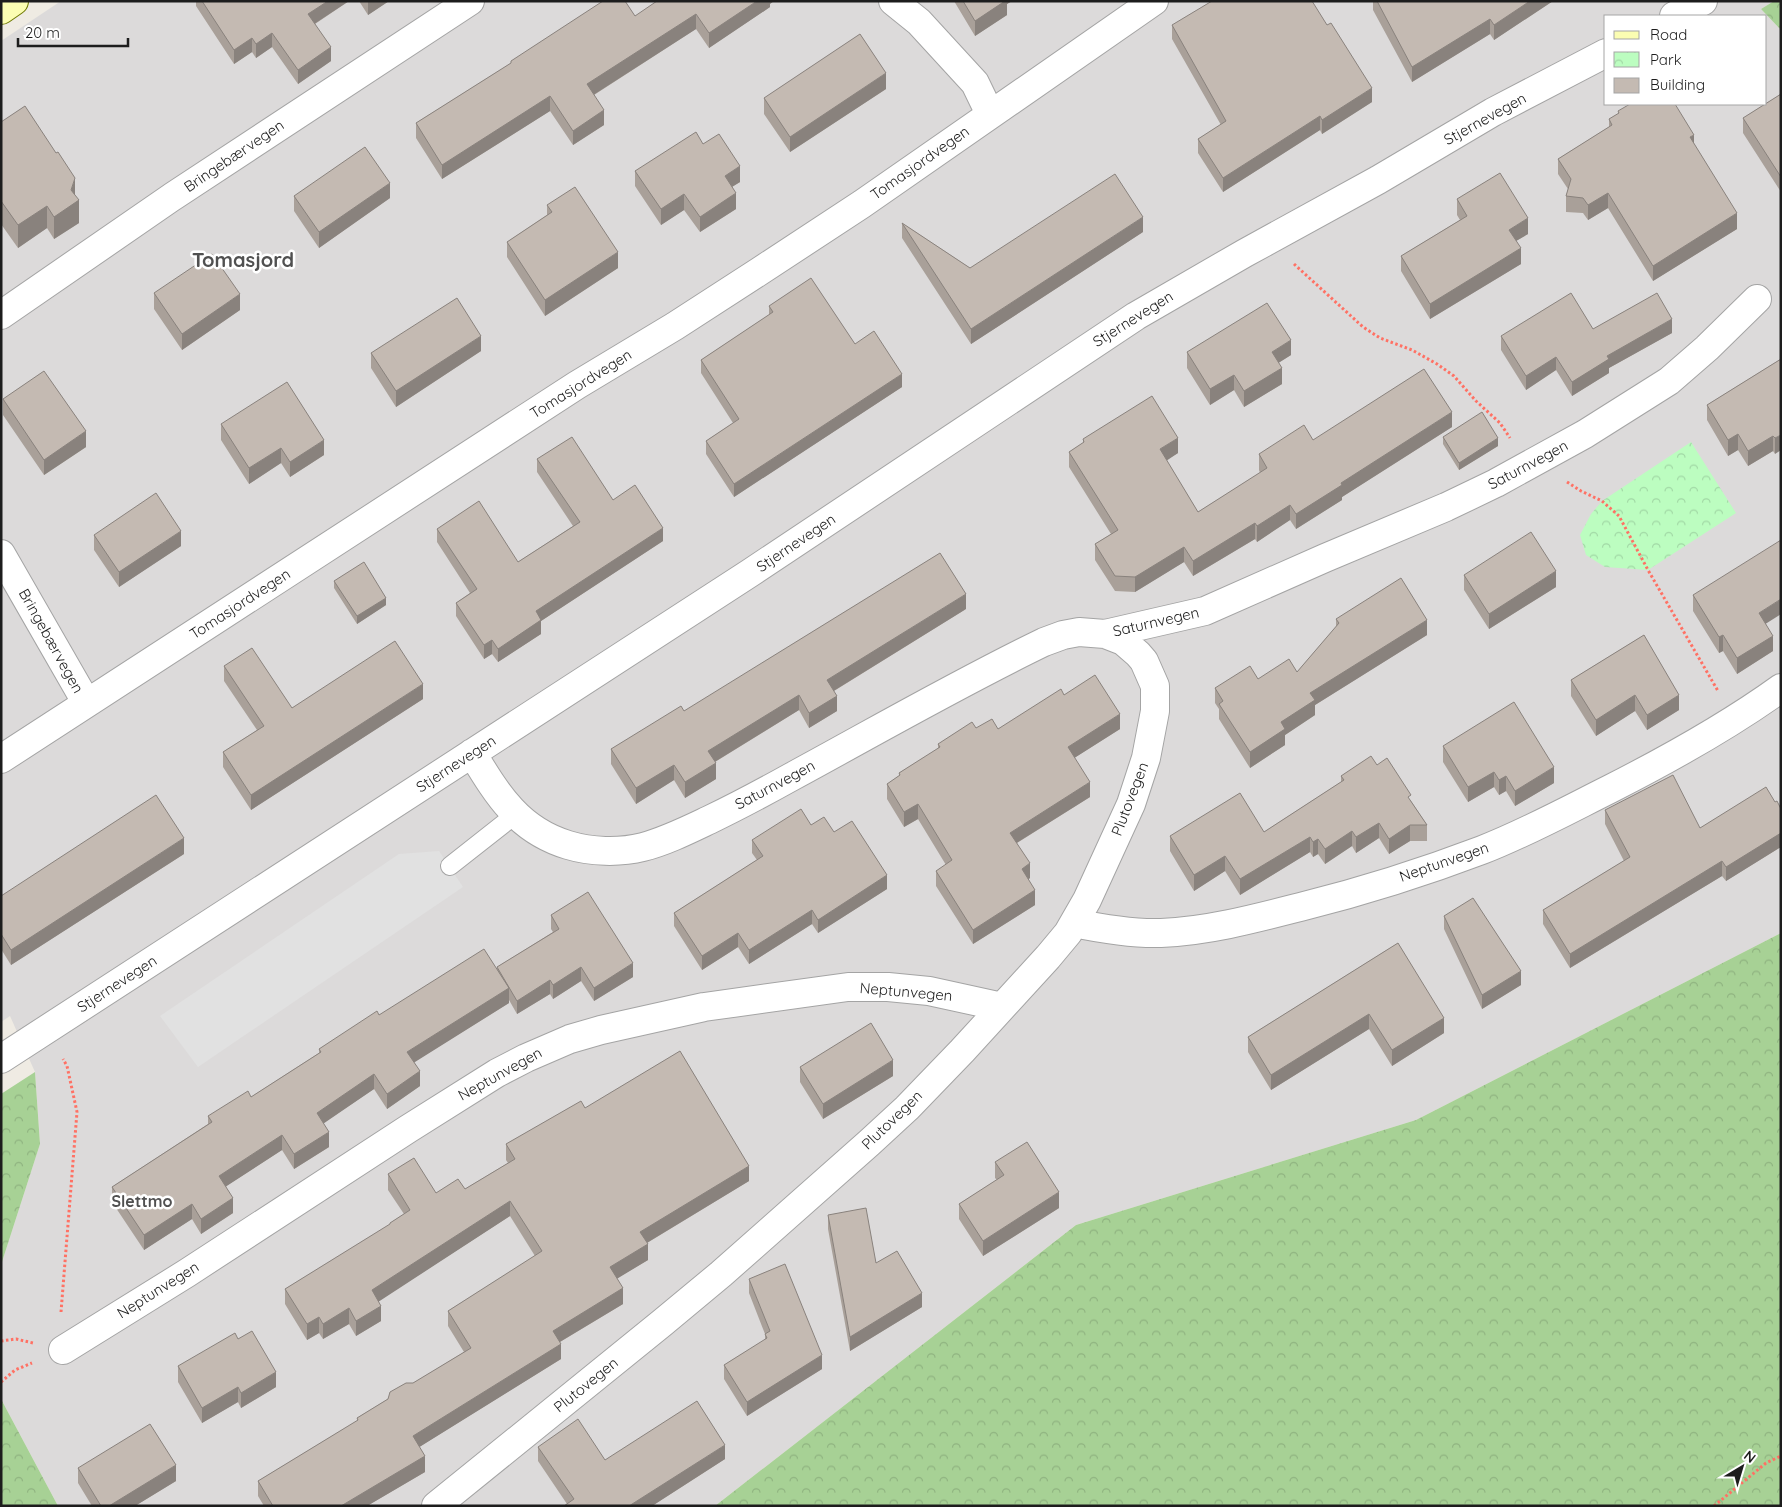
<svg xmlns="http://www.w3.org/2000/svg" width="1782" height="1507" font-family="Quicksand,sans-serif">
	<defs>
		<pattern id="forest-crowns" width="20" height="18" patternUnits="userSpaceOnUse" patternTransform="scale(1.25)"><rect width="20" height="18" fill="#a7d195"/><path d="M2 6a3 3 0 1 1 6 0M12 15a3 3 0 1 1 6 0" fill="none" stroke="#8fb380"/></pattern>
		<pattern id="park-crowns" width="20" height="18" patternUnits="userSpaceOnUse" patternTransform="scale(1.25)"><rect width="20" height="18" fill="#bcfdc0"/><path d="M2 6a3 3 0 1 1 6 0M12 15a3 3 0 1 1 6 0" fill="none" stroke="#a1d8a5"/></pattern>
	</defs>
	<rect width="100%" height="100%" fill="#efebe3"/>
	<path fill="#dcdada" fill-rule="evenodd" d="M61 1H1774L1761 9 1781 30V933L1416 1120 1076 1225 715 1506H58L1 1399V1265L40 1144 35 1072 10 1016 1 1022V41ZM1606 16H1766V104H1606Z"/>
	<path fill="url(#forest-crowns)" d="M1774 1H1781V30L1761 9Z
		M1781 933V1506H715L1076 1225 1416 1120Z
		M35 1072 40 1144 1 1265V1094Z
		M1 1399 58 1506H1Z"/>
	<path fill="url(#park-crowns)" d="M1691 442 1736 513 1648 570 1605 567 1586 555 1580 535 1591 514 1602 501Z"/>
	<path fill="#e1e1e1" d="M439 851 463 887 198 1067 160 1016 399 854Z"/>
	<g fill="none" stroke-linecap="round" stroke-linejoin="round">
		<defs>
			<path id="lane" d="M450 866 516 814"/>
			<path id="street" d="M893 1 919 22 975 83 990 114
				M1674 16 1703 1
				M1 315 172 197 470 1
				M1 554 86 702
				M472 753C497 794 518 830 568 845 591 852 619 853 643 847 666 841 688 830 709 820 738 806 766 791 793 776 876 731 959 683 1044 642L1063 635 1079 632 1105 634 1205 611 1325 558 1446 507 1496 483 1585 434 1669 381 1707 348 1757 299
				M1 759 577 385 675 326 760 271 862 204 1154 1
				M1074 923C1103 929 1132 934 1161 933 1209 931 1257 918 1304 906 1364 891 1424 872 1482 850 1526 833 1568 810 1610 789 1669 759 1727 727 1781 688
				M1 1059 750 573 1136 316 1245 253 1378 180 1493 112 1606 53
				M63 1350 187 1273 408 1129 497 1073 526 1058 570 1039 601 1030 704 1007 848 987H888L929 991 1002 1007
				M436 1506 662 1323 721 1274 869 1143 907 1108 962 1051 1048 957 1068 933 1087 900 1131 804 1146 758 1155 711V686L1144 661 1138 654 1123 641 1105 634"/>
			<path id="secondary" d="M1 10 14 1"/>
		</defs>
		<use href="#lane" stroke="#a4a4a4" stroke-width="20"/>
		<use href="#street" stroke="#a4a4a4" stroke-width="30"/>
		<use href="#secondary" stroke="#6e7900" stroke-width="30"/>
		<path stroke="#ff7164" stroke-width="3" stroke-dasharray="2.5 2.5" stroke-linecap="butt" d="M1294 264 1363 327 1380 338 1412 350 1437 364 1454 376 1476 401 1500 423 1510 438
			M1567 482 1581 491 1602 501 1619 516 1648 570 1718 691
			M61 1312 77 1112 67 1066 63 1059
			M1 1341 16 1339 33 1343
			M1 1382 15 1370 32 1363
			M1714 1506 1766 1463 1781 1456"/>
		<use href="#lane" stroke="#fff" stroke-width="18"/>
		<use href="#street" stroke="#fff" stroke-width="28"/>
		<use href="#secondary" stroke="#fbfdb2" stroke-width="28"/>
	</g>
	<path fill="#a9a099" d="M196 1H349L315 24 331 61 298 84 272 47 256 58 252 52 234 64 196 6Z
		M359 1H389L368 15Z
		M954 1H1012L1007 4V15L975 36Z
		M1373 1H1553L1494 40 1490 34 1412 82 1373 10Z
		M770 4V7L709 48 696 29 594 95 604 125 573 145 550 111 442 179 416 138V123L511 63V61L635 16Z
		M1172 25 1372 102 1322 134 1320 130 1223 192 1198 153V139L1221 125 1172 39Z
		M886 89 790 152 764 114V98Z
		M1781 94V192L1743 133V118Z
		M1618 111 1694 144 1737 229 1653 281 1608 208 1588 220 1583 213 1566 212V196L1568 189 1558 174V159L1609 127V119L1618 114Z
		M1 122 75 195 79 223 54 239 47 228 18 248 1 224Z
		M703 144 740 182 732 187 736 209 700 232 684 210 661 225 635 186V171Z
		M294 196 390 198 319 248 294 211Z
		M1457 199 1528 234 1516 241 1521 264 1430 319 1401 271V256L1460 220 1457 215Z
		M547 205 618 268 545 316 507 257V242L547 215Z
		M902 223 970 268 1143 232 971 344 902 238Z
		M154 293 240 310 182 350 154 309Z
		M769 306 855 344 902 387 734 497 706 454V441L733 423 701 373V360L769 315Z
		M1593 329 1672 333 1609 368V373L1572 396 1556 370 1526 390 1501 350V336Z
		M481 351 396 407 371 368V353Z
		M1187 352 1291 355 1278 363 1282 384 1244 407 1234 390 1210 405 1187 368Z
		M1781 359 1775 454 1773 451 1748 466 1738 450 1728 456 1707 420V405Z
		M3 399 86 447 44 475 3 415Z
		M221 424 324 455 290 477 281 463 249 484 221 440Z
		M1452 427 1342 497V500L1296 529 1290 520 1257 542 1255 539 1193 576 1184 562 1135 592 1115 591 1095 560V544L1111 534 1069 467V452L1083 443V439L1178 453 1166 460 1198 512 1260 473 1259 470V454L1313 440Z
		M1443 437 1498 446 1459 470 1443 444Z
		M537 459 613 500 663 541 541 621V634L498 662 492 654 484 659 456 616V603L470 593 437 542V529L518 562 573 526 537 472Z
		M94 535 181 546 119 587 94 550Z
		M1464 575 1556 587 1489 629 1464 590Z
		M334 581 386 605 357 624 334 588Z
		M1693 595 1766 624 1773 651 1737 674 1723 651 1719 653 1693 611Z
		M966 609 834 691 837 711 809 728 799 710 715 762 716 779 685 798 674 780 636 804 611 764V749L684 711Z
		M1336 619 1427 635 1315 705V715L1285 735V745L1250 768 1219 719V709L1215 703V688L1258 679 1297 672 1336 627Z
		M1644 635 1679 710 1647 730 1635 711 1596 736 1571 696V680Z
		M224 666 292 708 423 699 251 810 223 767V752L257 730 224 681Z
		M1064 695 1120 729 1074 758 1090 797 1017 843 1030 878 1028 879 1035 905 973 944 936 886V871L946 865 918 819 904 827 887 799V784L899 776V773L938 749V744L976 728 998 729Z
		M1443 746 1554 783 1515 806 1506 791 1499 795 1494 787 1468 802 1443 762Z
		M1377 765 1411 801 1427 825V841H1410L1389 854 1379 838 1356 853 1352 846 1325 864 1318 854 1313 857 1310 852 1240 895 1225 871 1194 891 1170 851V836L1264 832 1341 782V776Z
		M1775 802 1781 809V847L1726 881 1722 876 1570 968 1543 924V910L1624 861 1605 824V810L1700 828Z
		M811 825 834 832 887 889 818 933 812 924 749 964 738 947 702 970 674 926V913L757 860 752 853V840Z
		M184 854 11 965 1 949V896Z
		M551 915 633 977 594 1001 581 981 553 999 550 994 517 1014 509 1000V1003L414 1062 420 1086 387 1109 374 1089 323 1123 329 1147 294 1169 282 1150 226 1186 233 1213 201 1234 192 1219 144 1250 112 1202V1187L208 1124V1116L251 1097 319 1053V1049L379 1015 497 969V967L553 932 551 929Z
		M1444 916 1521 985 1482 1009 1444 929Z
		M1398 943 1444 1033 1392 1066 1369 1029 1271 1090 1248 1052V1037Z
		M800 1067 893 1076 823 1119 800 1082Z
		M585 1108 749 1181 647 1243 648 1260 617 1278 623 1304 560 1342 561 1359 419 1447 425 1472 367 1506H264L258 1496V1481L357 1421V1418L464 1352 448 1326V1311L535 1256 510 1216 378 1301 381 1321 356 1336 349 1324 323 1339 319 1333 307 1340 285 1304V1289L390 1225V1223L404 1214 388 1190V1174L436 1193 465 1189 508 1163 506 1160V1144Z
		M995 1162 1059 1208 983 1256 959 1219V1204L997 1180 995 1178Z
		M828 1215 876 1263 922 1307 850 1351 828 1229Z
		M749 1279 822 1369 747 1416 724 1379V1365L765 1340V1334L749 1293Z
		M238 1339 276 1387 241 1408 238 1402 202 1423 178 1382V1366Z
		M538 1447 605 1460 725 1459 652 1506H564L567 1504 538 1461Z
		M78 1468 176 1481 135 1506H92L78 1483Z"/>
	<path fill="#89827d" d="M328 1H349L308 28V14Z
		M368 1H389L368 15Z
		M757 1H774L770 4V7L709 48V33Z
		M1002 1H1012L1007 4V15L975 36V21Z
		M1530 1H1553L1494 40V25Z
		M696 14V29L587 99V84Z
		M1490 19V34L1412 82V67Z
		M272 33V47L256 58V44Z
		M252 38V52L234 64V50Z
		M331 47V61L298 84V70Z
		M886 73V89L790 152V137Z
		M1372 88V102L1322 134V120Z
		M550 96V111L442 179V165Z
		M604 110V125L573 145V131Z
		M1320 116V130L1223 192V178Z
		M1694 135V150L1690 137Z
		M740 166V182L725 191V176Z
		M75 178V200H79V223L54 239V217L71 190Z
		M390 183V198L319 248V232Z
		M736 193V209L700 232V217Z
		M1608 193V208L1588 220V205Z
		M684 194V210L661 225V209Z
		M47 206V228L18 248V225Z
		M1737 213V229L1653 281V266Z
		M1143 217V232L971 344V329Z
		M1528 218V234L1509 245V230Z
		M1521 248V264L1430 319V304Z
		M618 252V268L545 316V300Z
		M240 294V310L182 350V334Z
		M1672 319V333L1609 368V373L1572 396V382L1607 356Z
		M481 336V351L396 407V391Z
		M1291 340V355L1272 367V352Z
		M1556 357V370L1526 390V376Z
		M1282 368V384L1244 407V391Z
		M902 374V387L734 497V484Z
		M1234 375V390L1210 405V389Z
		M1452 412V427L1342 497V500L1296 529V514L1341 483Z
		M86 431V447L44 475V460Z
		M1738 434V450L1728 456V440Z
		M1781 435V450L1775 454V438Z
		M1773 436V451L1748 466V451Z
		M1178 438V453L1160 465V449Z
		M1498 438V446L1459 470V463Z
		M324 440V455L290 477V462Z
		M281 448V463L249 484V468Z
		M1290 505V520L1257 542V526Z
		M1255 523V539L1193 576V561Z
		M663 528V541L541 621V634L498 662V649L536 611Z
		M181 531V546L119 587V572Z
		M1184 547V562L1135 592V577Z
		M1556 571V587L1489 629V614Z
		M966 594V609L827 695V680Z
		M386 598V605L357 624V616Z
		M1781 599V614L1759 628V613Z
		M1427 620V635L1315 705V715L1285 735V745L1250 768V752L1310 693Z
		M1723 635V651L1719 653V637Z
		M1773 636V651L1737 674V658Z
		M492 640V654L484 659V645Z
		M423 684V699L251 810V795Z
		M799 695V710L708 766V751Z
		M1635 695V711L1596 736V720Z
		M1679 695V710L1647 730V715Z
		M837 696V711L809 728V713Z
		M1120 714V729L1068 762V747Z
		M716 763V779L685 798V782Z
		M674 765V780L636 804V788Z
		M1554 767V783L1515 806V791Z
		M1494 772V787L1468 802V787Z
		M1506 776V791L1499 795V780Z
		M1090 782V797L1010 847V833Z
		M918 804V819L904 827V812Z
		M1379 823V838L1356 853V837Z
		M1410 825V841L1389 854V839Z
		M1352 831V846L1325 864V849Z
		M1781 833V847L1726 881V867Z
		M1310 837V852L1240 895V879Z
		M184 838V854L11 965V950Z
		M1318 839V854L1313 857V842Z
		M1225 856V871L1194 891V875Z
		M1722 861V876L1570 968V954Z
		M1030 863V878L1022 884V869Z
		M887 875V889L818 933V920Z
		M1035 890V905L973 944V930Z
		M812 910V924L749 964V950Z
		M738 933V947L702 970V956Z
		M633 963V977L594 1001V988Z
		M581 967V981L553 999V985Z
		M1521 971V985L1482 1009V995Z
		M550 980V994L517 1014V1001Z
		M509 988V1003L407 1067V1052Z
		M1369 1014V1029L1271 1090V1075Z
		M1444 1018V1033L1392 1066V1050Z
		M893 1060V1076L823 1119V1104Z
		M420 1071V1086L387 1109V1094Z
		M374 1074V1089L317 1128V1113Z
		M329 1132V1147L294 1169V1154Z
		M282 1135V1150L219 1191V1176Z
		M749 1166V1181L640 1247V1232Z
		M1059 1192V1208L983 1256V1241Z
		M233 1198V1213L201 1234V1219Z
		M510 1201V1216L372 1306V1290Z
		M192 1204V1219L144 1250V1235Z
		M648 1244V1260L610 1283V1267Z
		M623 1288V1304L553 1346V1331Z
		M922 1293V1307L850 1351V1337Z
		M381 1306V1321L356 1336V1321Z
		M349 1308V1324L323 1339V1324Z
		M319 1317V1333L307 1340V1324Z
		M561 1344V1359L413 1451V1436Z
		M822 1355V1369L747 1416V1402Z
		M276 1372V1387L241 1408V1393Z
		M238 1387V1402L202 1423V1408Z
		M725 1445V1459L652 1506H629Z
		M425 1456V1472L367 1506H341Z
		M176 1465V1481L135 1506H109Z"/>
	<path fill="#c4bab2" stroke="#89827d" d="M202 1H328L308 14 331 47 298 70 272 33 256 44 252 38 234 50Z
		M603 1H625L635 16 657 1H757L709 33 696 14 587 84 604 110 573 131 550 96 442 165 416 123 511 63V61Z
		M963 1H1005L975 21Z
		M1212 1H1312L1327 25 1331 23 1372 88 1322 120 1320 116 1223 178 1198 139 1226 121 1172 25Z
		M1377 1H1530L1494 25 1490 19 1412 67Z
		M860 34 886 73 790 137 764 98Z
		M1781 94V177L1743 118Z
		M1630 104H1675L1694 135 1690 137 1737 213 1653 266 1608 193 1588 205 1583 198 1566 196 1571 179 1558 159 1612 125 1609 119 1619 113 1618 111Z
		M25 106 56 153 58 152 75 178 71 190 79 200 54 217 47 206 18 225 1 201V122Z
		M696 132 703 144 719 134 740 166 725 176 736 193 700 217 684 194 661 209 635 171Z
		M365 147 390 183 319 232 294 196Z
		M1500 173 1528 218 1509 230 1521 248 1430 304 1401 256 1467 216 1457 199Z
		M1115 174 1143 217 971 329 902 223 970 268Z
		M575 187 618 252 545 300 507 242 552 212 547 205Z
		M212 254 240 294 182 334 154 293Z
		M811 278 855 344 874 331 902 374 734 484 706 441 739 419 701 360 773 312 769 306Z
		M1571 293 1593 329 1657 293 1672 319 1607 356 1609 359 1572 382 1556 357 1526 376 1501 336Z
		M457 298 481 336 396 391 371 353Z
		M1267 303 1291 340 1272 352 1282 368 1244 391 1234 375 1210 389 1187 352Z
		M1781 359V435L1775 438 1773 436 1748 451 1738 434 1728 440 1707 405Z
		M1424 369 1452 412 1341 483 1342 485 1296 514 1290 505 1257 526 1255 523 1193 561 1184 547 1135 577 1115 576 1095 544 1118 530 1069 452 1084 442 1083 439 1152 396 1178 438 1160 449 1198 512 1267 468 1259 454 1304 425 1313 440Z
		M44 371 86 431 44 460 3 399Z
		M287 382 324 440 290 462 281 448 249 468 221 424Z
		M1482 412 1498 438 1459 463 1443 437Z
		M572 437 613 500 635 485 663 528 536 611 541 620 498 649 492 640 484 645 456 603 477 589 437 529 479 501 518 562 580 522 537 459Z
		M156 493 181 531 119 572 94 535Z
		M1531 532 1556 571 1489 614 1464 575Z
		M1781 540V599L1759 613 1773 636 1737 658 1723 635 1719 637 1693 595Z
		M940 553 966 594 827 680 837 696 809 713 799 695 708 751 716 763 685 782 674 765 636 788 611 749 681 706 684 711Z
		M364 562 386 598 357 616 334 581Z
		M1401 578 1427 620 1310 693 1315 700 1281 722 1285 729 1250 752 1219 704 1223 701 1215 688 1250 666 1258 679 1289 659 1297 672 1339 623 1336 619Z
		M1644 635 1679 695 1647 715 1635 695 1596 720 1571 680Z
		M395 641 423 684 251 795 223 752 264 726 224 666 252 648 292 708Z
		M1095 675 1120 714 1068 747 1090 782 1010 833 1030 863 1022 869 1035 890 973 930 936 871 952 860 918 804 904 812 887 784 900 775 899 773 940 747 938 744 972 722 976 728 992 719 998 729 1061 689 1064 695Z
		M1514 702 1554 767 1515 791 1506 776 1499 780 1494 772 1468 787 1443 746Z
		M1371 756 1377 765 1387 758 1411 795 1408 797 1427 825H1410L1389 839 1379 823 1356 837 1352 831 1325 849 1318 839 1313 842 1310 837 1240 879 1225 856 1194 875 1170 836 1240 793 1264 832 1344 780 1341 776Z
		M1673 775 1700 828 1766 787 1775 802 1777 801 1781 809V833L1726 867 1722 861 1570 954 1543 910 1630 857 1605 810Z
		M156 795 184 838 11 950 1 934V896Z
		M801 809 811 825 824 817 834 832 852 821 887 875 818 920 812 910 749 950 738 933 702 956 674 913 763 856 752 840Z
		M588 892 633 963 594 988 581 967 553 985 550 980 517 1001 497 967 559 929 551 915Z
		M1473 898 1521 971 1482 995 1444 916Z
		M1398 943 1444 1018 1392 1050 1369 1014 1271 1075 1248 1037Z
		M484 949 509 988 407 1052 420 1071 387 1094 374 1074 317 1113 329 1132 294 1154 282 1135 219 1176 233 1198 201 1219 192 1204 144 1235 112 1187 212 1122 208 1116 248 1091 251 1097 321 1052 319 1049 377 1011 379 1015Z
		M871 1023 893 1060 823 1104 800 1067Z
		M680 1051 749 1166 640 1232 648 1244 610 1267 623 1288 553 1331 561 1344 413 1436 425 1456 341 1506H273L258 1481 358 1420 357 1418 388 1399 390 1392 406 1383H413L471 1348 448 1311 542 1251 510 1201 372 1290 381 1306 356 1321 349 1308 323 1324 319 1317 307 1324 285 1289 390 1224V1223L410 1210 388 1174 414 1158 436 1193 458 1179 465 1189 515 1159 506 1144 581 1101 585 1108Z
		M1027 1142 1059 1192 983 1241 959 1204 1004 1175 995 1162Z
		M866 1208 876 1263 897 1251 922 1293 850 1337 828 1215Z
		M785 1264 822 1355 747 1402 724 1365 767 1338 765 1334 770 1331 749 1279Z
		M252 1331 276 1372 241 1393 238 1387 202 1408 178 1366 235 1333 238 1339Z
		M697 1401 725 1445 629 1506H564L574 1499 538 1447 578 1419 605 1460Z
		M150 1424 176 1465 109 1506H101L78 1468Z"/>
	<g text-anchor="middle" stroke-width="5" stroke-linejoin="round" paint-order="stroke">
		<g font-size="15" fill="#1d1d1d" stroke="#fff">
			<text transform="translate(1485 119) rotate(-29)" y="5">Stjernevegen</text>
			<text transform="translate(234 156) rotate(-34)" y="5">Bringebærvegen</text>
			<text transform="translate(920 163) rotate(-35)" y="5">Tomasjordvegen</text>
			<text transform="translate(1133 319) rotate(-32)" y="5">Stjernevegen</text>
			<text transform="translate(581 384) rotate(-32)" y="5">Tomasjordvegen</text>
			<text transform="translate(1528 465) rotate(-28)" y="5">Saturnvegen</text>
			<text transform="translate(796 543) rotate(-34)" y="5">Stjernevegen</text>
			<text transform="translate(240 604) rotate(-33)" y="5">Tomasjordvegen</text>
			<text transform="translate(1156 622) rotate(-13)" y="5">Saturnvegen</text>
			<text transform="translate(51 641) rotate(61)" y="5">Bringebærvegen</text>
			<text transform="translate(456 764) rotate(-33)" y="5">Stjernevegen</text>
			<text transform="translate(775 785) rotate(-28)" y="5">Saturnvegen</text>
			<text transform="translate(1130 799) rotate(-69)" y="5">Plutovegen</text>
			<text transform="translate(1444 862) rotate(-19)" y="5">Neptunvegen</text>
			<text transform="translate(117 984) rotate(-33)" y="5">Stjernevegen</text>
			<text transform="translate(906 992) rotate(5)" y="5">Neptunvegen</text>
			<text transform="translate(500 1074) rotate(-29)" y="5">Neptunvegen</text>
			<text transform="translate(892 1120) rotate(-44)" y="5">Plutovegen</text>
			<text transform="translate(158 1290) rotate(-32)" y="5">Neptunvegen</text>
			<text transform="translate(586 1385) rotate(-39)" y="5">Plutovegen</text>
		</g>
		<g font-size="16" font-weight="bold" fill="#505050" stroke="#fff">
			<text x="142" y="1207">Slettmo</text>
		</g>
		<g font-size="20" font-weight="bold" fill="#505050" stroke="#fff">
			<text x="243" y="267">Tomasjord</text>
		</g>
	</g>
	<rect width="1782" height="1507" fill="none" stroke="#1d1d1d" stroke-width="5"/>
	<rect x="1604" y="15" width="162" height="90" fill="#ffffff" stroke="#a5a5a5"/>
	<rect x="1614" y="31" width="25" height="8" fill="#fbfdb2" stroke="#a5a5a5"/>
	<text x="1650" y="40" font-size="15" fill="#1d1d1d">Road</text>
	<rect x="1614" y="52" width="25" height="15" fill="url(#park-crowns)" stroke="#a5a5a5"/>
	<text x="1650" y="65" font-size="15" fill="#1d1d1d">Park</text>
	<rect x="1614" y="78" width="25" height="15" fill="#c4bab2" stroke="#a5a5a5"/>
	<text x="1650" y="90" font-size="15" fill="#1d1d1d">Building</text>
	<g transform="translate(1742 1467) rotate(38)" stroke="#ffffff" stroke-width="4" paint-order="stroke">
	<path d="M0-4L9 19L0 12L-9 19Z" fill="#1d1d1d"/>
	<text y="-8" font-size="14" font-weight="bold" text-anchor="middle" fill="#1d1d1d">N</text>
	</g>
	<path d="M18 38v8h110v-8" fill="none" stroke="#1d1d1d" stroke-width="2.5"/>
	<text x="25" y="38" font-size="15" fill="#1d1d1d" stroke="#ffffff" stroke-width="4" paint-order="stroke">20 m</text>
</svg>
